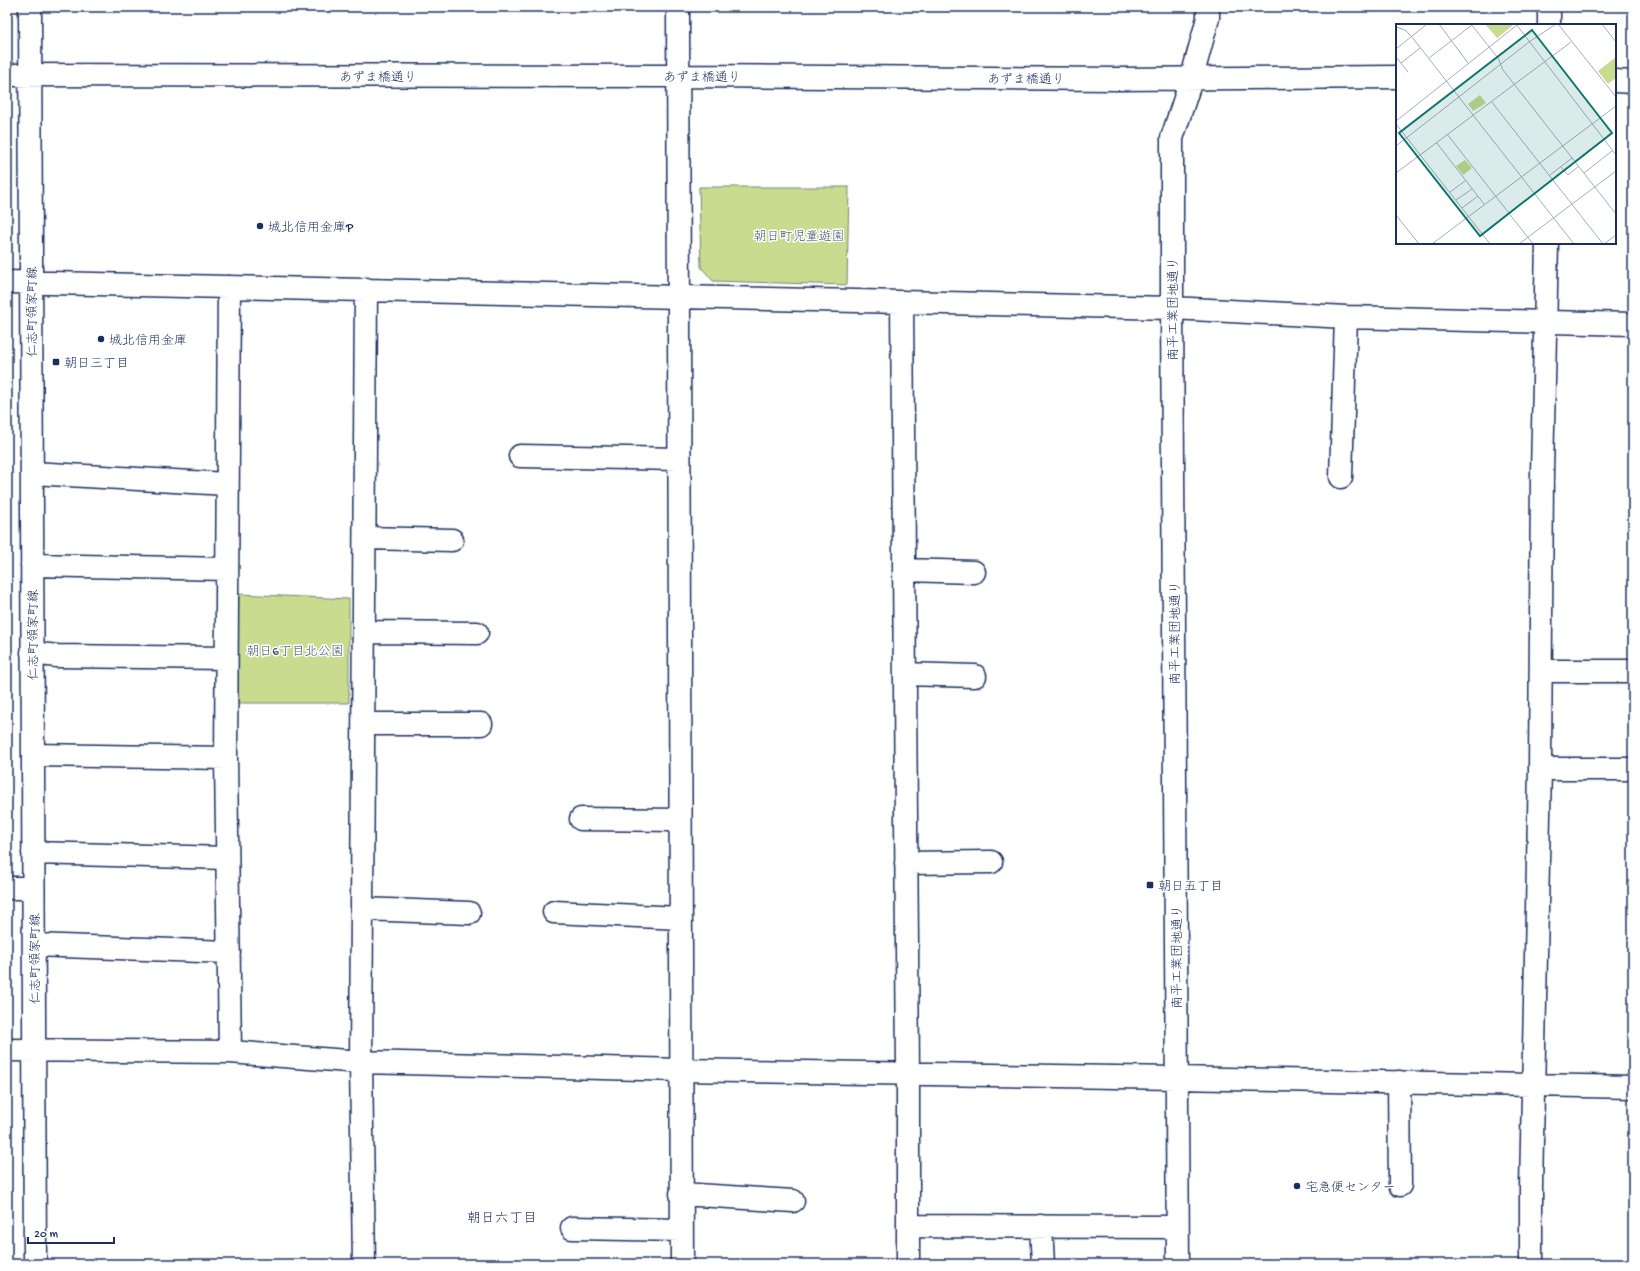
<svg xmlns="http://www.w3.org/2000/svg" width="1640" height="1271" font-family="'Gochi Hand','Klee One',sans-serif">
	<rect width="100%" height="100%" fill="#fff"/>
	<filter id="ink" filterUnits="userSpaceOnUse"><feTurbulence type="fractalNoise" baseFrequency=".025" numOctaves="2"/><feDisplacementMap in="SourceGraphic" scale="8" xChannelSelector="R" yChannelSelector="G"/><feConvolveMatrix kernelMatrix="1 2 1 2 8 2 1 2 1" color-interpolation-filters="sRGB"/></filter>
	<g filter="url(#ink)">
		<path fill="#c9db8f" stroke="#728576" d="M699 187H849L847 285 713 281 701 267Z
			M238 594 349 599V703H237Z"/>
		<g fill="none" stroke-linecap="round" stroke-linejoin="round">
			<defs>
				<path id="minor" d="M30 7 35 1264
					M678 7 682 1264
					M1549 25V7
					M7 75 678 76 1117 79 1397 77
					M1615 81 1633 82
					M7 282 1172 308 1346 317 1633 324
					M229 287 226 758 230 1052
					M902 302 908 1074V1264
					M520 456 679 459
					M32 473 227 484
					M1341 477 1346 317
					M365 538 452 540
					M32 565 227 569
					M904 570 974 572
					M364 632 477 633
					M32 653 57 656 226 658
					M1541 671H1633
					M905 674 975 676
					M364 724H481
					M33 755 226 758
					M1540 769H1633
					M581 819 680 820
					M33 853 227 858
					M906 863 991 862
					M7 888H33
					M362 909 469 913
					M554 912 680 918
					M34 945 229 952
					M7 1050 230 1052 361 1062 681 1070 1176 1078 1633 1087
					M1399 1082 1400 1185
					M681 1194 793 1201
					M908 1226 1177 1227
					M1041 1226 1043 1264
					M572 1228 681 1230
					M364 1264 361 1062 366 289
					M1178 1264 1172 308V138L1192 77 1208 18V7
					M1531 1264V1187L1540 769 1542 473 1547 243"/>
			</defs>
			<use href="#minor" stroke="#1b2f5e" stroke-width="25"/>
			<use href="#minor" stroke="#fff" stroke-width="22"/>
		</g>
	</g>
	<g fill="#1b2f5e" stroke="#fff" stroke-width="1.5">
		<circle cx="260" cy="226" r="4"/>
		<circle cx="101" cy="339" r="4"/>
		<rect x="52" y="358" width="8" height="8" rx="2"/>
		<rect x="1146" y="881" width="8" height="8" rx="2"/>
		<circle cx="1297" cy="1186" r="4"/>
	</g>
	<g text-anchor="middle" stroke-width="3" stroke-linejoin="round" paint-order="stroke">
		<g font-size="13" fill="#1b2f5e" stroke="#fff">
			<text x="378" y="81">あずま橋通り</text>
			<text x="702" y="81">あずま橋通り</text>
			<text x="1026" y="83">あずま橋通り</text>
			<text transform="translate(1172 309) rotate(-90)" y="5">南平工業団地通り</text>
			<text transform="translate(31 312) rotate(-90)" y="5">仁志町領家町線</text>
			<text transform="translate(1174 633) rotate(-90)" y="5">南平工業団地通り</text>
			<text transform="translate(32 635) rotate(-90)" y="5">仁志町領家町線</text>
			<text transform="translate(1176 957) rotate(-90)" y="5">南平工業団地通り</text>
			<text transform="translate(34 959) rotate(-90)" y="5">仁志町領家町線</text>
		</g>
		<g font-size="13" fill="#1b2f5e" stroke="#fff" text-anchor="start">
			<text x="268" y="231">城北信用金庫P</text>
			<text x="109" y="344">城北信用金庫</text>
			<text x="64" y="367">朝日三丁目</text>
			<text x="1158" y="890">朝日五丁目</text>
			<text x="1305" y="1191">宅急便センター</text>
		</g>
		<g font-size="13" fill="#465a6a" stroke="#fff">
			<text x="799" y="240">朝日町児童遊園</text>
			<text x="295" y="655">朝日6丁目北公園</text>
		</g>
		<g font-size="14" fill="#1b2f5e" stroke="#fff">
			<text x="502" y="1222">朝日六丁目</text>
		</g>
	</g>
	<g transform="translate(1396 24)">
		<rect width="220" height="220" fill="#fff"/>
		<path d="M89 0H116V2L101 14ZM220 33V54L212 60 202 47ZM84 71 90 79 77 87 72 80ZM69 136 76 144 67 151 60 142Z" fill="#c9db8f"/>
		<path fill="none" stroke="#a4acbf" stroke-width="1" d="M43 0 72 39M75 0 102 34 107 46 220 190M120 0 220 131M162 0 220 73M206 0 220 18M0 3 9 6 16 13 178 220M0 25 31 0M0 33 12 48M33 34 76 1M5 39 24 24M95 77 207 220M0 97 121 1M0 100 94 220M51 110 137 220M40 118 88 180M0 122 133 18 160 0M165 143 172 151 183 142M0 149 175 18M188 149 216 127M154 151 176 134M54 168 69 157M60 176 76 165M66 184 82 172M0 191 23 220M36 220 220 82M123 220 220 147M208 220 220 211"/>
		<path fill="#0f766e" fill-opacity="0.15" stroke="#0f766e" stroke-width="2" d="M136 6 216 109 84 212 3 109Z"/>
		<rect width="220" height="220" fill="none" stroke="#1b2f5e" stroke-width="2"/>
	</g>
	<rect width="1640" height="1271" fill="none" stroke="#fff" stroke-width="24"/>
	<rect x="12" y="12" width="1616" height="1247" fill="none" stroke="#1b2f5e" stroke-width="1.5" filter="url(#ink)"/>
	<path d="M28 1237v6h86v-6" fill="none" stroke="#1b2f5e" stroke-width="2"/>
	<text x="34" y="1237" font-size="12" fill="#1b2f5e" stroke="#ffffff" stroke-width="3" paint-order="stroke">20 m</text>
</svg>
